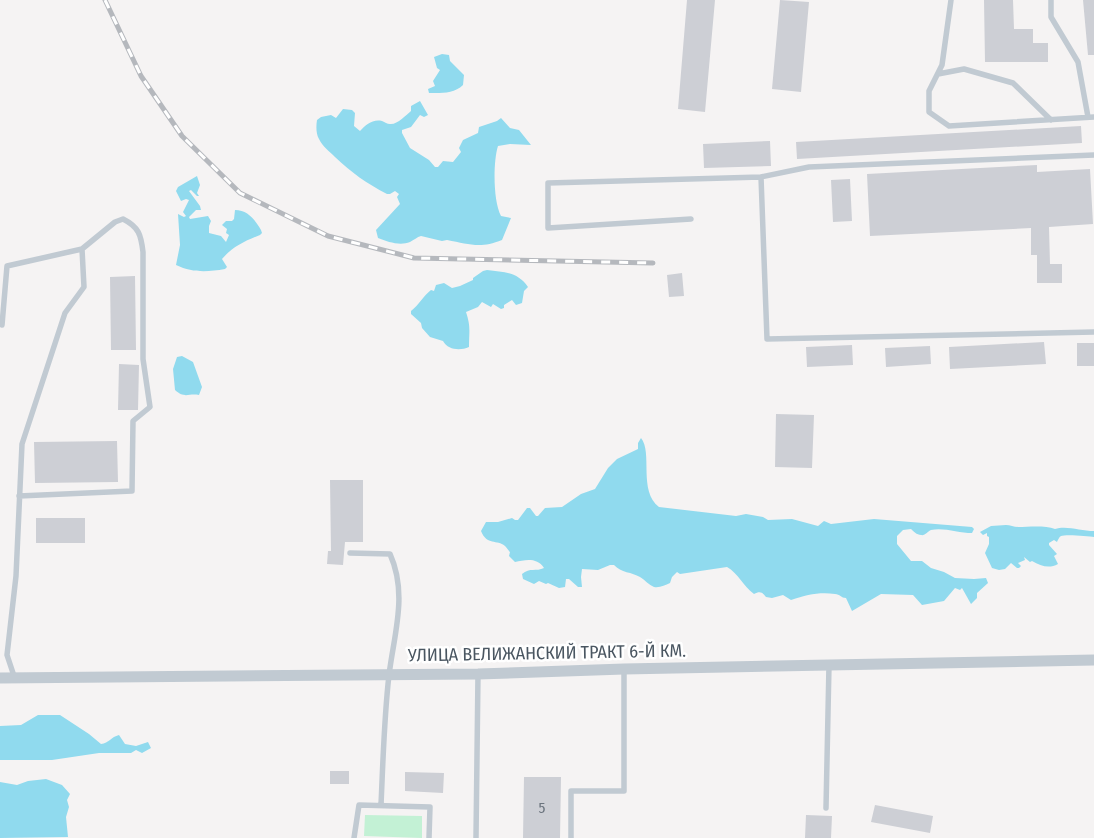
<svg xmlns="http://www.w3.org/2000/svg" width="1094" height="838" font-family="'Fira Sans Condensed',sans-serif">
	<rect width="100%" height="100%" fill="#f5f3f3"/>
	<path fill="#c3f1d5" d="M365 815 422 816V838L364 836Z"/>
	<path fill="#90daee" d="M442 54 449 55 450 61 464 75 463 85C454 94 441 93 429 93L428 89 435 86 433 81 440 70 437 68 434 57Z
		M420 101 428 115 424 117 420 115 411 127 402 130V133L410 148 429 160 435 167H438L443 161 453 162 461 152 459 148 463 140 478 133 479 127 497 121 501 118 510 128 519 130 531 145 510 144 498 146C493 162 493 201 501 216L511 218 502 240C480 249 469 244 447 240L442 241 421 236C417 237 414 240 410 242 400 246 388 242 378 238L376 230 400 204 397 197 399 194 395 191 390 194H387C366 183 352 173 335 157 330 152 322 146 319 139 316 134 316 126 317 120L321 117 331 115 336 118 343 109 352 110 355 113 354 126 360 131C366 125 372 119 382 121 385 122 387 124 390 124 397 125 406 115 411 111V106Z
		M197 176 200 185 197 193 199 196H197L191 190 189 191 200 206 201 210H196L189 217 190 219 208 216 211 221 209 226V233L221 236 226 242 229 235 226 233 227 229 222 225 226 221H232L234 219 235 210C248 210 255 220 261 230L262 233 260 235C245 241 232 247 222 259L227 267 225 269C207 272 193 273 176 265L180 245 178 214 184 217 186 216 183 212 189 200 186 199 181 201 176 191 178 187Z
		M487 270C504 272 518 272 528 287L524 291 522 303 516 305 512 300 504 305V308L501 309 493 304 491 307 482 302 478 307 466 312C471 327 469 331 469 347 460 351 448 350 443 341L430 337 422 328 421 323 411 314V311C419 305 423 296 431 290L434 291 436 285 444 283 452 288 460 286 473 280V278L483 271Z
		M182 356 193 362 202 387 199 395C188 393 185 399 175 390L173 369 177 357Z
		M641 438C653 453 638 491 659 507L736 516 746 514 763 517 768 520 792 519 818 526 824 521 831 524 874 519 972 527 974 529 972 533C959 533 943 527 931 530 928 531 925 536 921 535 917 535 913 531 911 529L903 530 897 536V544L911 561H922L931 568 944 572 955 578 974 579 986 578 988 583 977 593V598L971 604 962 588 960 590 955 588 944 601 922 605 913 595 881 594 852 611 846 598C841 598 840 594 835 594 818 592 807 595 791 600L783 595 772 598 766 597C762 592 760 591 754 594 743 586 738 573 727 567L680 574 677 572 672 577 670 583C665 585 660 588 654 587 649 585 645 580 640 577 632 572 621 573 614 565H610L598 570 582 569 581 577 582 587H578L569 579H566L565 587 559 588 548 583 546 584 539 581 534 584 523 579 522 574C530 567 536 572 544 568 537 557 525 560 515 562L509 556 510 552C508 550 507 548 505 546 497 539 487 546 481 531L486 522H498L512 518 515 520H518L527 508H530L536 516H538L545 508 562 507 581 494 595 489 608 468 617 459 638 449V443Z
		M1006 525C1010 525 1014 527 1018 527 1028 527 1045 525 1055 529 1066 525 1081 531 1094 531V537C1089 536 1065 534 1061 536 1059 537 1058 540 1057 542L1054 540 1049 543V545L1057 554 1054 556 1058 564C1049 569 1041 566 1032 561L1030 562 1024 557 1025 560 1018 563 1021 566 1019 568H1017L1011 563 1005 569 999 570 992 568 985 553 989 544V537L987 536V533L983 535 980 532 991 526Z
		M38 715H60L89 734 101 744C109 743 111 737 119 735L125 744 136 746 148 742 151 748 142 753 136 750 131 753H99L52 760H0V726L21 725Z
		M46 779 62 785 70 794 67 800 69 807 66 817 68 837 0 838V782L17 785 28 781Z"/>
	<path fill="#cdcfd5" d="M687 0H715L705 112 678 109Z
		M780 0 809 2 801 92 772 89Z
		M984 0H1013L1014 29H1033V43H1048V62H985Z
		M1083 0H1094V55H1088Z
		M1081 126 1082 143 797 159 796 142Z
		M770 141 771 166 704 168 703 144Z
		M1037 165V172L1090 169 1093 224 1049 227 1050 264H1062V283H1037V255H1031V228L870 236 867 174Z
		M850 179 852 221 833 222 831 180Z
		M682 273 684 296 669 297 667 275Z
		M135 276 136 350H111L110 277Z
		M1044 342 1046 364 950 369 949 347Z
		M1077 343H1094V366H1077Z
		M852 345 853 365 807 367 806 347Z
		M930 346 931 364 886 367 885 348Z
		M119 364 139 365 138 410H118Z
		M776 414 814 415 812 468 775 467Z
		M117 441 118 482 35 483 34 442Z
		M330 480H363V542H345L343 565 327 564 328 551H331Z
		M36 518H85V543H36Z
		M330 771H349V784H330Z
		M405 772 444 773 443 793 405 791Z
		M524 777H561L560 838H523Z
		M875 805 933 816 930 833 871 822Z
		M806 815 832 816 831 838H805Z"/>
	<g fill="none" stroke-linecap="round" stroke-linejoin="round">
		<path stroke="#c1cad2" stroke-width="5.5" d="M951 0 942 65 929 91V112L949 126 1094 117
			M1051 0V17L1078 62 1088 117
			M938 74 964 69 1013 83 1051 120
			M761 177 809 167 1094 155
			M691 219 548 228V183L761 177 767 339 1094 332
			M2 325 7 266 82 249 84 287 65 313 22 444 16 576 7 655 15 679
			M19 496 132 491 133 421 150 407 143 359V252C141 235 139 227 123 219L115 222 82 249
			M350 553 390 554C408 594 394 634 389 675 384 718 383 762 381 805
			M826 808 829 665
			M354 838 359 805 430 807 429 838
			M476 838 478 674
			M571 838V791H624V669"/>
		<path stroke="#c1cad2" stroke-width="11" d="M0 678 478 674 624 669 1094 660"/>
		<defs>
			<path id="rail" d="M105 0 141 76 182 136 240 193 328 236 414 258 653 263"/>
		</defs>
		<use href="#rail" stroke="#b5b8bd" stroke-width="5"/>
		<use href="#rail" stroke="#fff" stroke-width="3" stroke-dasharray="9" stroke-linecap="butt"/>
	</g>
	<g text-anchor="middle" stroke-width="5" stroke-linejoin="round" paint-order="stroke">
		<g font-size="15" fill="#6b747e">
			<text x="542" y="813">5</text>
		</g>
		<g font-size="18" fill="#4a5661" stroke="#fff">
			<text transform="translate(547 653) rotate(-1)" y="6">УЛИЦА ВЕЛИЖАНСКИЙ ТРАКТ 6-Й КМ.</text>
		</g>
	</g>
</svg>
